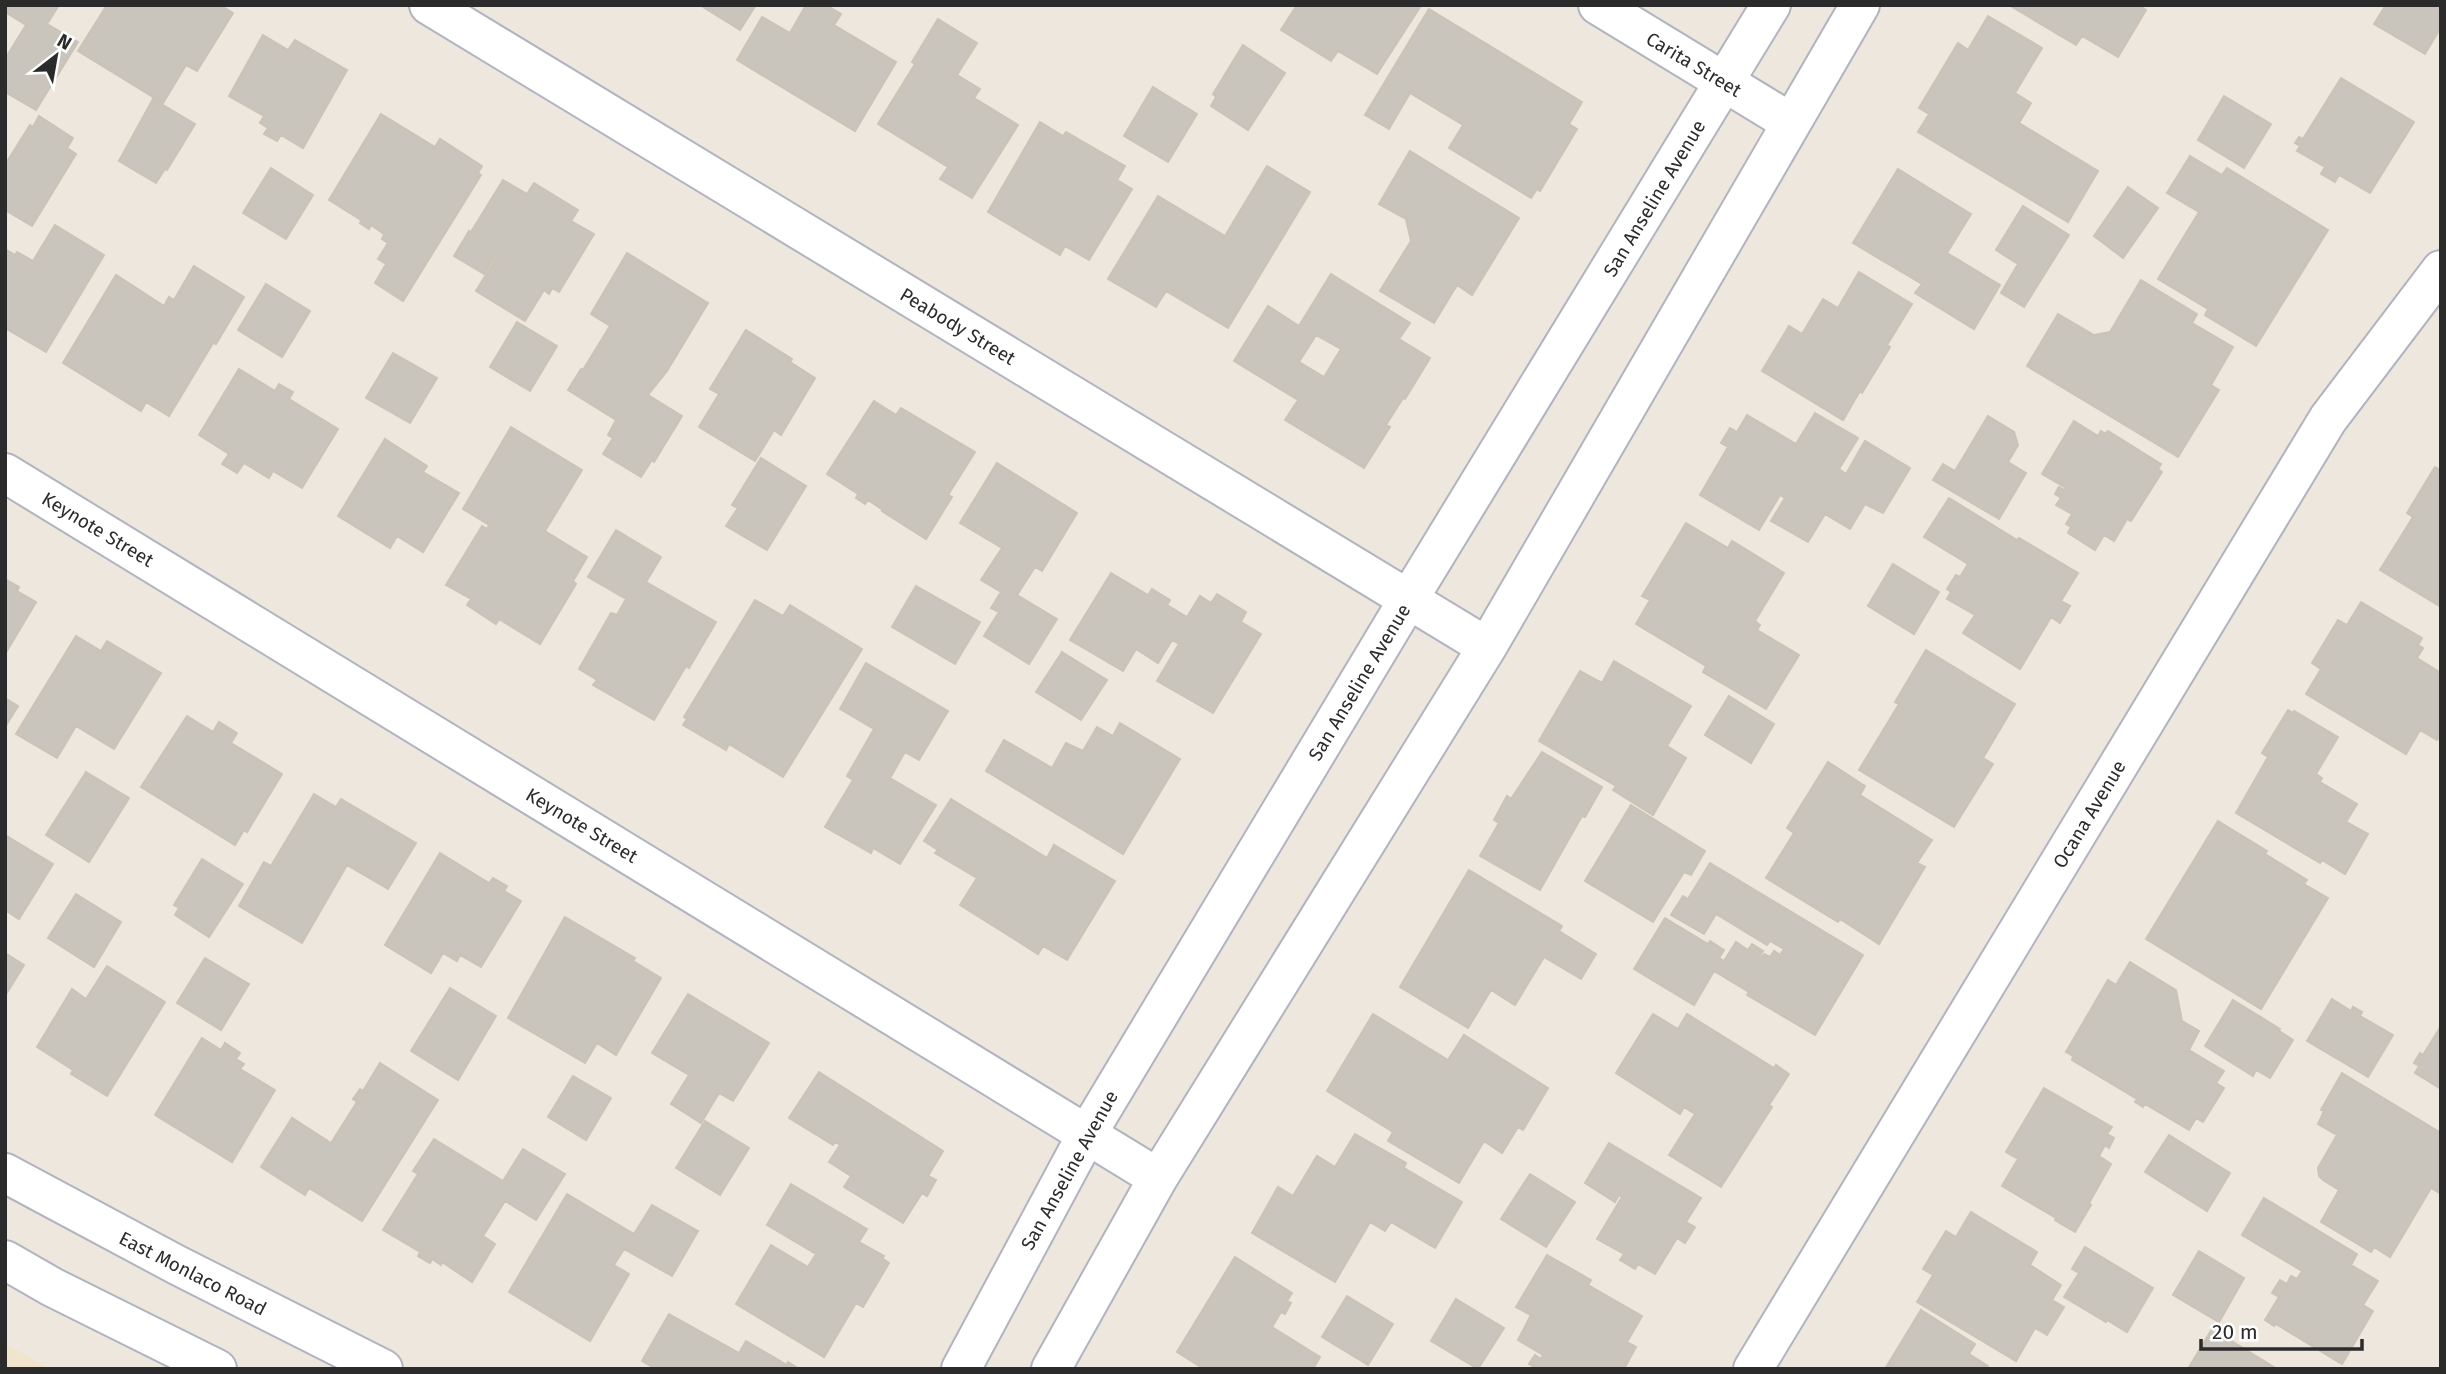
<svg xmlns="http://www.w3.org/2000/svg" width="2446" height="1374" font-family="'Fira Sans',sans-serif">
	<rect width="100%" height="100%" fill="#eee7dd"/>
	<path fill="#f0e5cc" d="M5 1343 49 1369H5Z"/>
	<path fill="#c9c4bc" stroke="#cac3b6" stroke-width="2" fill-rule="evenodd" d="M5 5H59L47 24 78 42 36 110 5 92V59L26 25 5 12Z
		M107 5H220L233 13 197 71 186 65 163 103 78 51Z
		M700 5H756L740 30Z
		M806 5H826L841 14 834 25 896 62 855 131 737 60 762 17 790 33Z
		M1297 5H1417L1420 7 1377 74 1338 51 1331 61 1281 30Z
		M2009 5H2139L2146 10 2118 57 2082 36 2076 45Z
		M2386 5H2441V27L2425 54 2374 24Z
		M1429 9 1582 102 1569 124 1577 129 1540 191 1537 189 1531 198 1449 148 1463 125 1410 93 1389 129 1365 115Z
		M1988 16 2042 48 2015 93 2031 103 2019 123 2098 171 2068 222 1918 132 1929 114 1919 108 1958 43 1968 50Z
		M938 19 977 43 957 75 980 89 974 98 1018 125 972 198 940 179 948 167 878 124 915 64 912 62Z
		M263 35 288 50 295 40 347 70 303 148 281 135 277 141 264 134 268 128 260 123 264 116 229 96Z
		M1243 45 1285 73 1248 130 1211 106 1216 97 1213 94Z
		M2341 78 2414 122 2370 193 2339 175 2335 182 2321 174 2325 167 2297 151 2300 146 2295 143 2299 137 2303 139Z
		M1153 87 1197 114 1168 162 1124 136Z
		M2224 96 2271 124 2244 168 2198 140Z
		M153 99 195 124 167 170 165 169 156 183 119 161Z
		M381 114 435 147 440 139 482 166 478 173 481 175 403 301 375 283 386 264 378 259 388 243 382 239 384 234 371 225 369 229 360 223 361 220 329 200Z
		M39 116 73 138 67 148 76 154 32 226 5 210V165L30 125 33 127Z
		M1040 122 1063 136 1066 132 1125 166 1117 180 1132 189 1089 260 1065 246 1060 255 988 212Z
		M1410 151 1519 218 1472 295 1457 285 1434 323 1380 291 1411 241 1406 219 1379 204Z
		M2190 156 2222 175 2227 168 2328 230 2256 346 2205 315 2208 309 2158 279 2199 212 2167 193Z
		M1267 166 1310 192 1228 328 1166 291 1156 307 1108 279 1158 196 1225 236Z
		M271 168 313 195 286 239 243 213Z
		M1898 169 1971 214 1947 253 2000 285 1974 329 1915 293 1922 284 1853 243Z
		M503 180 527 194 534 183 578 210 571 221 594 234 559 292 552 288 549 294 544 290 525 321 476 291 497 257 495 256 484 274 454 256 469 231 471 232Z
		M2128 187 2158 208 2123 258 2094 236Z
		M2023 206 2069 235 2024 307 2001 293 2018 264 1996 250Z
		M55 225 104 255 46 352 5 328V249L15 255 17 252 33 261Z
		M627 253 708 303 667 371 648 395 682 416 654 462 652 460 641 477 603 454 613 438 608 435 616 420 568 390 581 369 583 370 610 326 591 314Z
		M194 266 244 297 216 344 213 343 169 416 146 402 141 411 63 363 116 275 164 306 169 297 174 300Z
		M1859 272 1912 304 1887 345 1890 347 1862 393 1860 391 1843 420 1762 371 1789 326 1802 334 1823 299 1838 308Z
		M1331 274 1410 323 1399 339 1430 358 1405 399 1403 398 1386 425 1390 427 1364 468 1285 420 1298 400 1234 361 1268 306 1299 326ZM1316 335 1341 349 1324 377 1299 362Z
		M2141 280 2197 314 2192 323 2233 347 2211 385 2219 390 2178 457 2027 366 2058 314 2094 335 2110 332Z
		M266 284 310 311 282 357 238 330Z
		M517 322 557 346 530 391 490 367Z
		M746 330 792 359 790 362 815 378 781 435 774 430 755 461 699 427 719 394 710 389Z
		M393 353 437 378 410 423 366 398Z
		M239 369 275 391 279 384 293 392 289 399 338 429 302 488 273 471 269 478 244 463 237 473 222 464 229 454 199 435Z
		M874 401 896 415 901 408 975 452 948 495 952 497 926 539 882 511 883 510 868 500 865 504 856 498 858 494 827 474Z
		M1815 413 1858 438 1839 469 1846 474 1865 441 1910 468 1883 513 1865 504 1850 529 1825 514 1808 542 1771 521 1785 498 1780 495 1759 530 1700 495 1728 447 1721 443 1730 428 1737 432 1747 415 1796 444Z
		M1988 416 2014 432 2018 445 2008 462 2026 473 1999 519 1933 480 1943 464 1955 471Z
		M2074 421 2098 436 2101 431 2105 434 2108 431 2161 464 2158 469 2162 472 2131 521 2127 519 2114 541 2104 535 2095 550 2068 533 2071 527 2066 524 2072 514 2056 505 2061 498 2055 494 2059 487 2064 490 2066 488 2042 474Z
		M511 427 582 470 545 531 587 557 573 581 576 584 540 644 499 619 496 624 467 605 471 599 446 585 482 526 487 529 489 525 463 509Z
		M385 439 427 466 423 472 459 493 423 552 397 536 390 548 338 516Z
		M761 458 806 486 767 550 726 526 738 508 732 505Z
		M997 463 1077 513 1042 571 1035 567 1017 595 1057 619 1029 664 984 636 999 612 991 608 1001 592 981 580 1002 548 960 523Z
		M2435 467 2441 471V607L2380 570 2413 517 2407 513Z
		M1949 498 2017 540 2019 538 2078 573 2061 601 2070 606 2060 623 2051 617 2020 669 1963 633 1975 615 1947 599 1951 592 1947 589 1956 575 1960 577 1968 564 1924 537Z
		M1686 523 1728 548 1732 541 1784 573 1755 621 1760 625 1757 630 1799 655 1766 709 1703 672 1706 666 1636 624 1650 600 1642 596Z
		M616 530 661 557 646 582 716 622 689 668 686 666 654 720 593 685 597 680 579 669 611 613 617 615 626 599 588 577Z
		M1893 564 1939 592 1914 634 1868 606Z
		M1111 573 1148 595 1152 589 1170 600 1167 605 1187 617 1200 596 1211 603 1217 594 1246 612 1241 622 1261 634 1213 713 1157 681 1179 644 1172 640 1158 663 1136 649 1123 671 1070 640Z
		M5 579 19 587 17 591 36 602 5 654Z
		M916 586 980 622 955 664 892 627Z
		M755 600 783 616 790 605 862 649 783 777 729 744 726 750 683 725 687 719 684 717Z
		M2361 602 2422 638 2418 645 2423 648 2417 658 2441 673V734L2437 740 2420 730 2406 754 2306 694 2321 669 2312 663 2338 620 2347 625Z
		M76 636 101 651 107 641 161 673 114 749 76 726 57 758 16 734Z
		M1926 650 2015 704 1983 758 1993 764 1954 827 1859 770 1899 704 1895 702Z
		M1062 652 1107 680 1081 720 1036 692Z
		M1614 661 1691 706 1667 746 1686 758 1653 815 1613 790 1616 786 1539 741 1580 671 1602 683Z
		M866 663 948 711 919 760 905 752 890 778 936 805 900 864 873 848 871 853 825 827 853 780 847 776 874 729 840 709Z
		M1729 696 1774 724 1751 763 1705 735Z
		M5 698 18 706 5 727Z
		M2288 710 2293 713 2294 711 2338 737 2316 774 2322 778 2320 782 2357 804 2346 822 2368 834 2345 874 2322 860 2320 863 2236 813 2268 757 2262 753Z
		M187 716 213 732 219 722 237 733 231 743 282 774 247 832 244 830 235 845 141 787Z
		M1120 723 1180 759 1123 854 986 771 1004 740 1052 768 1066 743 1083 751 1097 727 1113 736Z
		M1542 752 1602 787 1585 817 1582 816 1540 890 1480 856 1499 823 1494 820 1507 796 1511 799Z
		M1828 762 1865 786 1860 795 1932 840 1917 863 1925 867 1879 944 1840 919 1838 922 1766 878 1794 833 1787 828Z
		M86 772 129 798 89 862 46 835Z
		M314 794 336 807 341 799 416 843 388 889 347 865 302 943 239 906 264 862 271 866Z
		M951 799 1047 858 1054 845 1115 881 1067 960 1043 946 1038 954 960 905 977 878 935 853 938 850 924 841Z
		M1631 805 1705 851 1691 875 1684 872 1653 922 1585 881Z
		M2218 821 2267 851 2265 854 2307 880 2304 884 2328 898 2261 1009 2146 939Z
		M5 835 53 864 19 919 5 910Z
		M440 853 489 883 493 878 507 886 504 891 521 901 481 967 460 955 457 961 443 953 431 973 385 945Z
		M202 859 243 884 209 937 175 915 179 908 174 905Z
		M1710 863 1863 955 1815 1035 1747 995 1749 992 1714 971 1694 1005 1634 969 1665 918 1708 944 1710 941 1724 950 1719 958 1724 961 1736 942 1748 950 1752 944 1763 951 1759 956 1761 957 1764 954 1770 957 1774 951 1780 955 1784 949 1770 941 1767 945 1716 914 1704 934 1671 915 1683 896 1688 899Z
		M1469 870 1562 926 1559 931 1596 954 1581 979 1544 957 1515 1005 1491 990 1468 1028 1400 987Z
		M76 894 121 922 94 967 48 938Z
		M565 917 635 958 633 961 661 978 616 1055 597 1043 585 1063 508 1018Z
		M5 950V953L24 965 5 996Z
		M205 958 249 984 221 1030 177 1003Z
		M2130 962 2176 990 2182 1021 2199 1031 2189 1050 2224 1071 2216 1083 2224 1088 2203 1122 2196 1118 2189 1130 2145 1104 2143 1107 2135 1102 2137 1099 2072 1060 2073 1056 2066 1052 2108 980 2116 985Z
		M107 966 165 1002 107 1096 71 1074 73 1070 37 1047 72 989 86 999Z
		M450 988 496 1016 458 1080 411 1051Z
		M688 994 769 1043 733 1101 719 1093 701 1123 671 1104 689 1075 652 1053Z
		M2332 999 2351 1011 2353 1007 2362 1012 2360 1016 2393 1035 2368 1077 2307 1041Z
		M2233 1000 2280 1029 2279 1031 2293 1040 2270 1078 2256 1070 2253 1076 2205 1046Z
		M1373 1014 1448 1060 1464 1035 1548 1088 1523 1130 1518 1127 1502 1153 1484 1141 1459 1183 1388 1141 1393 1132 1327 1091Z
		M1653 1014 1678 1029 1687 1014 1774 1068 1776 1065 1789 1074 1769 1105 1772 1107 1721 1187 1669 1155 1695 1114 1684 1107 1680 1114 1616 1073Z
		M2441 1026V1089L2415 1073 2419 1066 2414 1063 2420 1053 2423 1055Z
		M202 1038 221 1050 225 1043 240 1053 236 1059 244 1064 240 1069 275 1090 232 1162 155 1115Z
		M380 1063 438 1100 362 1221 309 1188 305 1195 261 1167 292 1118 331 1143 357 1102 353 1099 360 1089 363 1091Z
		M819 1072 943 1151 928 1176 936 1180 927 1196 922 1193 903 1223 844 1187 851 1176 829 1162 840 1145 835 1142 833 1145 789 1118Z
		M2342 1073 2441 1133V1194L2431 1188 2390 1257 2374 1247 2371 1252 2321 1222 2339 1190 2323 1180 2319 1176 2318 1168 2337 1135 2318 1124 2324 1111 2321 1110Z
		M573 1076 611 1098 586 1140 548 1117Z
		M2044 1088 2112 1127 2107 1134 2114 1138 2109 1148 2105 1145 2099 1156 2111 1164 2089 1203 2091 1205 2075 1232 2055 1220 2056 1218 2002 1186 2018 1159 2006 1152Z
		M705 1121 749 1148 720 1195 676 1168Z
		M1355 1134 1406 1163 1404 1168 1462 1202 1435 1248 1391 1222 1385 1231 1370 1222 1335 1282 1252 1233 1278 1187 1293 1196 1317 1156 1335 1167Z
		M2169 1135 2230 1173 2207 1211 2145 1172Z
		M434 1139 503 1181 523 1149 565 1174 536 1220 505 1201 483 1236 495 1244 472 1282 442 1262 441 1265 432 1259 430 1263 418 1256 420 1252 383 1230 418 1174 413 1171Z
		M1609 1143 1701 1198 1686 1222 1695 1227 1685 1243 1677 1238 1655 1274 1638 1264 1635 1269 1620 1260 1624 1254 1597 1239 1622 1197 1619 1195 1615 1202 1585 1183Z
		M1530 1174 1575 1202 1546 1247 1501 1219Z
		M791 1184 867 1229 859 1242 884 1256 882 1258 889 1263 863 1307 856 1303 824 1357 736 1304 771 1245 808 1267 816 1254 767 1225Z
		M567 1194 634 1234 652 1205 698 1231 672 1276 624 1249 614 1265 629 1274 590 1341 509 1292Z
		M2264 1198 2357 1254 2351 1265 2378 1281 2363 1305 2373 1311 2342 1364 2276 1324 2274 1326 2265 1320 2279 1297 2272 1293 2280 1280 2287 1284 2291 1276 2297 1279 2302 1271 2242 1235Z
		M1971 1212 2037 1252 2030 1265 2061 1285 2052 1300 2064 1307 2047 1335 2035 1328 2016 1361 1917 1302 1933 1275 1923 1269 1946 1231 1956 1237Z
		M2085 1247 2153 1288 2127 1332 2107 1320 2106 1322 2064 1297 2079 1273 2072 1269Z
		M2199 1251 2244 1278 2219 1322 2173 1295Z
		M1547 1255 1591 1280 1588 1285 1642 1316 1627 1342 1636 1347 1624 1369H1533L1534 1367 1529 1364 1535 1355 1541 1359 1543 1355 1518 1340 1531 1315 1516 1307Z
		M1235 1257 1292 1293 1287 1301 1291 1303 1285 1314 1281 1312 1272 1327 1320 1357 1313 1369H1204L1177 1352Z
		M1347 1296 1393 1324 1368 1365 1322 1337Z
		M1456 1299 1504 1328 1478 1369 1431 1341Z
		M1921 1310 1975 1344 1969 1354 1988 1366 1986 1369H1885Z
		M669 1314 739 1353 746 1341 787 1365 788 1362 799 1369H656L642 1361Z
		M2212 1329 2277 1369H2188Z"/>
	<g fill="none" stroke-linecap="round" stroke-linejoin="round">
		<defs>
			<path id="minor" d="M429 5 1487 647
				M1598 5 1790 122
				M5 473 1158 1178
				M5 1173 177 1265 383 1369
				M5 1260 52 1287 217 1369
				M961 1369 1087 1134 1408 600 1771 5
				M1051 1369 1158 1178 1487 647 1860 5
				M1753 1369 2328 419 2441 270"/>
		</defs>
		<use href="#minor" stroke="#b1b3c0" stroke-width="42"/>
		<use href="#minor" stroke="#fff" stroke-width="38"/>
	</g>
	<g text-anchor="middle" stroke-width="6" stroke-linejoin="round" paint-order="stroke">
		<g font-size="19" fill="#2b2b2b" stroke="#fff">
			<text transform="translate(1694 64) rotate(31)" y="7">Carita Street</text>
			<text transform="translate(1654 198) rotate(-59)" y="7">San Anseline Avenue</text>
			<text transform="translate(958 326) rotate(31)" y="7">Peabody Street</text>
			<text transform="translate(98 529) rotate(31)" y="7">Keynote Street</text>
			<text transform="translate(1359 682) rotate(-59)" y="7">San Anseline Avenue</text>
			<text transform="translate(2089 814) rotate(-59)" y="7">Ocana Avenue</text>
			<text transform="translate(582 825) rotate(31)" y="7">Keynote Street</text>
			<text transform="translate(1069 1170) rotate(-61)" y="7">San Anseline Avenue</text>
			<text transform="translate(193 1273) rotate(27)" y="7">East Monlaco Road</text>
		</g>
	</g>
	<rect width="2446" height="1374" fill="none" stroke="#2b2b2b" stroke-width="14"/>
	<g transform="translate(56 56) rotate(31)" stroke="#ffffff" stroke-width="5" paint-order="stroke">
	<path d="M0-5L12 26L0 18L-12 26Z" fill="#2b2b2b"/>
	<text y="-10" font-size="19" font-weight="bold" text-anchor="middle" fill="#2b2b2b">N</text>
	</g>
	<path d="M2201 1339v10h161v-10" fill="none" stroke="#2b2b2b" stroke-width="3.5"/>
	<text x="2212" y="1339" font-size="21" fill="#2b2b2b" stroke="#ffffff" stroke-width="5" paint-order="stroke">20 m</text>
</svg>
